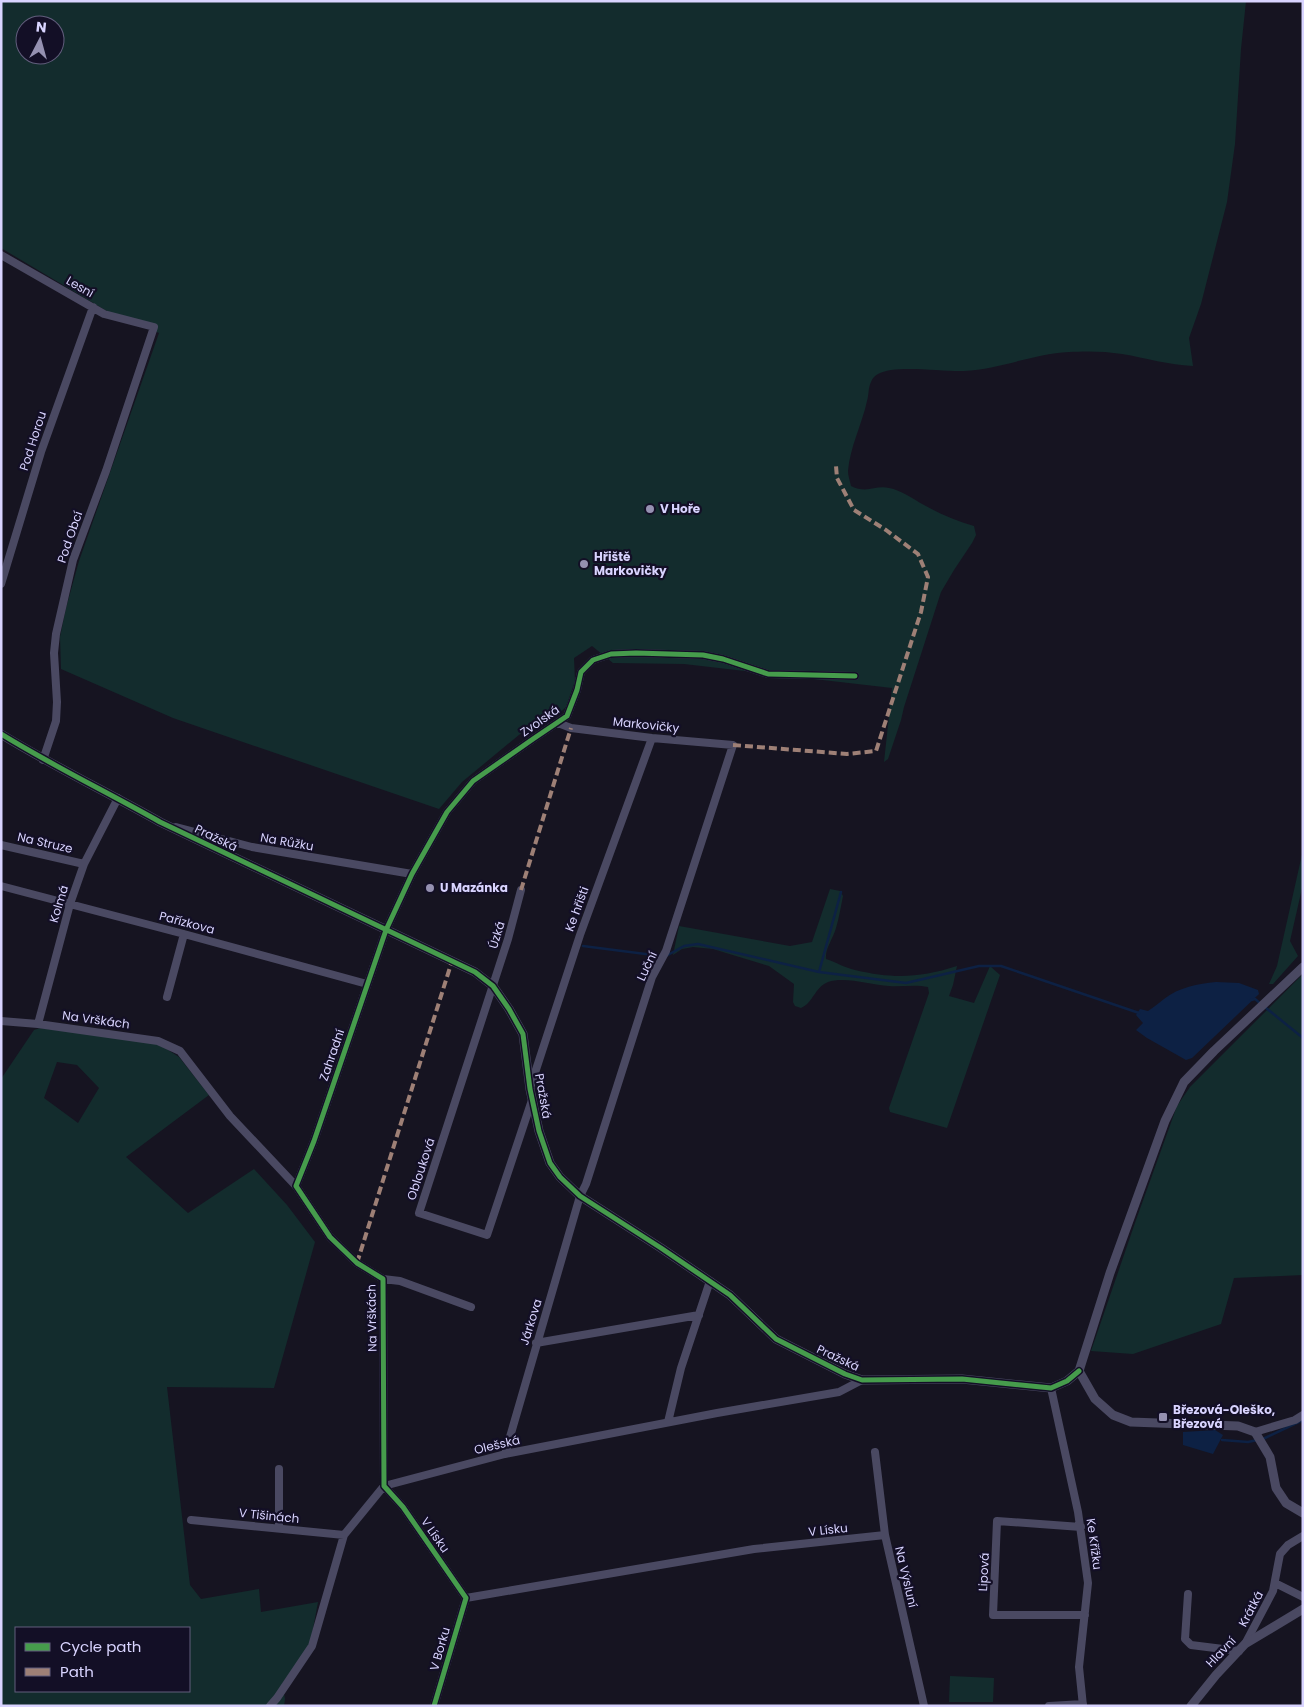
<svg xmlns="http://www.w3.org/2000/svg" width="1304" height="1707" font-family="Poppins,sans-serif">
	<rect width="100%" height="100%" fill="#161421"/>
	<path fill="#132c2d" fill-rule="evenodd" d="M1 1H1246L1241 49 1235 144 1227 202 1201 304 1189 338 1193 366C1169 365 1146 358 1122 354 1105 351 1085 351 1069 352 1033 354 1000 369 964 371 944 372 894 364 878 374 874 376 872 379 871 382 868 388 869 395 867 401 862 424 850 447 848 471 848 476 850 481 851 486 867 494 875 485 889 488 901 490 913 499 924 505 940 514 957 521 974 526L976 535 972 543 954 570 941 592 904 707 901 720 888 759 884 762 892 688 684 664 613 663 592 646 574 658 575 681 566 707 554 718 531 725 462 782 439 809 173 718 61 669 60 637 66 608 79 561 159 333 105 310 1 248ZM25 25H55V55H25Z
		M1303 850V884L1290 941 1298 956 1273 984H1269L1277 966Z
		M830 889 840 891 843 896C841 906 839 918 836 928 833 939 825 948 826 959 836 962 845 968 855 970 893 979 920 978 957 966L953 985 949 996 974 1003 990 966 1000 975 947 1128 890 1112 889 1108 929 993 928 987C915 984 902 987 889 986 871 985 845 976 828 982 814 988 814 1002 801 1008L795 1006 793 1002 794 984 769 966 713 949 693 947 682 949 673 955 679 926 790 946 812 942Z
		M1303 974V1275L1234 1278 1221 1324 1133 1354 1091 1351 1136 1220 1177 1106 1190 1087Z
		M40 1028 157 1043 179 1057 209 1095 126 1157 188 1213 254 1169 287 1205 315 1242 274 1388 167 1387 190 1585 201 1599 259 1589 261 1612 318 1602 310 1645 282 1684 285 1699 284 1706H1V1079L34 1030ZM57 1062 77 1065 99 1088 78 1123 44 1098ZM16 1628H189V1691H16Z
		M950 1676 994 1678 993 1702H949Z"/>
	<path fill="#0d2144" d="M1216 982 1239 983 1258 990 1259 994 1192 1058 1186 1060 1147 1038 1136 1030 1143 1023 1136 1015 1140 1009 1148 1011C1154 1007 1159 1003 1164 999 1179 987 1198 984 1216 982Z
		M1215 1430 1223 1435 1213 1454 1183 1445V1432Z"/>
	<g fill="none" stroke-linecap="round" stroke-linejoin="round">
		<path stroke="#0d2144" stroke-width="2.5" d="M583 946 661 956
			M666 956 684 946 698 944 819 972 906 983 979 966H1001L1139 1013
			M819 972 841 892
			M1251 1000 1255 999 1303 1038
			M1263 1439 1303 1420
			M1222 1440 1248 1442 1257 1440"/>
		<path stroke="#4a4962" stroke-width="8" d="M1 255 104 314 154 327 106 471 73 560 56 634 54 653 57 702 56 721 43 760
			M1 584 41 452 93 307
			M176 827 252 847 412 874
			M1 845 84 864
			M1 886 184 934 367 984
			M521 890 508 939 419 1213 487 1235 532 1100
			M167 997 184 934
			M1 1021 38 1024 158 1041 180 1051 230 1116 296 1186 330 1237 357 1263 383 1279 384 1486 403 1507 466 1598
			M38 1024 70 904 84 864 118 798
			M530 1088 580 935 652 738
			M296 1186 314 1141 386 930 412 874 447 812 473 781 533 739 567 716 577 690 581 672 593 660 611 654 636 653 703 655 723 659 768 674 855 676
			M383 1279 400 1281 471 1307
			M536 1343 699 1315
			M1051 1388 1078 1512 1088 1583 1079 1667 1083 1706
			M668 1422 681 1368 710 1281
			M1255 1432 1295 1420 1303 1415
			M875 1452 885 1535 924 1706
			M505 1454 580 1196 586 1184 652 977 666 951 733 745 652 738 571 728 558 723
			M279 1469V1528
			M191 1520 344 1535
			M1081 1527 997 1521 993 1615H1085
			M1275 1583 1303 1597
			M1188 1594 1185 1639 1191 1645 1239 1651
			M466 1598 754 1549 885 1535
			M1245 1644 1273 1591 1280 1554 1288 1545 1303 1536
			M270 1706 277 1698 312 1646 344 1535 384 1486 505 1454 717 1413 839 1392 862 1380
			M434 1706 466 1598
			M1049 1706 1083 1704"/>
		<path stroke="#4a4962" stroke-width="9" d="M1 734C53 766 107 792 160 822L475 972 493 986 509 1009 523 1034 530 1089 539 1131 550 1163 560 1177 580 1196 661 1248 730 1295 776 1339 845 1374 862 1380 962 1379 1051 1388 1067 1381 1079 1371
			M1079 1371 1110 1273 1165 1121 1184 1082 1214 1051 1303 967
			M1079 1371 1095 1399 1113 1415 1131 1422 1238 1426 1255 1432 1270 1457 1276 1488 1286 1503 1303 1513
			M1191 1706 1216 1675 1245 1644 1303 1609"/>
		<path stroke="#9e8076" stroke-width="4" stroke-dasharray="8 4" stroke-linecap="butt" d="M733 745 847 754 876 751 921 612 928 577 918 554 886 530 854 510 837 478 836 466
			M521 890 571 728
			M357 1263 452 961"/>
		<defs>
			<path id="cycleway" d="M1 734C53 766 107 792 160 822L475 972 493 986 509 1009 523 1034 530 1089 539 1131 550 1163 560 1177 580 1196 661 1248 730 1295 776 1339 845 1374 862 1380 962 1379 1051 1388 1067 1381 1079 1371
				M434 1706 466 1598 403 1507 384 1486 383 1279 357 1263 330 1237 296 1186 314 1141 386 930 412 874 447 812 473 781 533 739 567 716 577 690 581 672 593 660 611 654 636 653 703 655 723 659 768 674 855 676"/>
		</defs>
		<use href="#cycleway" stroke="#130f26" stroke-width="8"/>
		<use href="#cycleway" stroke="#469c4c" stroke-width="5"/>
	</g>
	<g fill="#9591b1" stroke="#130f26" stroke-width="2">
		<circle cx="650" cy="509" r="5"/>
		<circle cx="584" cy="564" r="5"/>
		<circle cx="430" cy="888" r="5"/>
		<rect x="1158" y="1412" width="10" height="10" rx="2.5"/>
	</g>
	<g text-anchor="middle" stroke-width="4.5" stroke-linejoin="round" paint-order="stroke">
		<g font-size="12" fill="#d9d4ff" stroke="#130f26">
			<text transform="translate(80 287) rotate(30)" y="4">Lesní</text>
			<text transform="translate(33 441) rotate(-72)" y="4">Pod Horou</text>
			<text transform="translate(70 537) rotate(-71)" y="4">Pod Obcí</text>
			<text transform="translate(540 721) rotate(-35)" y="4">Zvolská</text>
			<text transform="translate(646 725) rotate(6)" y="4">Markovičky</text>
			<text transform="translate(216 838) rotate(26)" y="4">Pražská</text>
			<text transform="translate(287 842) rotate(10)" y="4">Na Růžku</text>
			<text transform="translate(45 843) rotate(13)" y="4">Na Struze</text>
			<text transform="translate(59 904) rotate(-73)" y="4">Kolmá</text>
			<text transform="translate(577 909) rotate(-70)" y="4">Ke hřišti</text>
			<text transform="translate(187 923) rotate(15)" y="4">Pařízkova</text>
			<text transform="translate(497 935) rotate(-73)" y="4">Úzká</text>
			<text transform="translate(647 966) rotate(-65)" y="4">Luční</text>
			<text transform="translate(96 1020) rotate(8)" y="4">Na Vrškách</text>
			<text transform="translate(332 1055) rotate(-71)" y="4">Zahradní</text>
			<text transform="translate(543 1096) rotate(80)" y="4">Pražská</text>
			<text transform="translate(421 1169) rotate(-72)" y="4">Oblouková</text>
			<text transform="translate(372 1318) rotate(-91)" y="4">Na Vrškách</text>
			<text transform="translate(531 1322) rotate(-73)" y="4">Járkova</text>
			<text transform="translate(838 1358) rotate(25)" y="4">Pražská</text>
			<text transform="translate(497 1445) rotate(-13)" y="4">Olešská</text>
			<text transform="translate(269 1516) rotate(6)" y="4">V Tišinách</text>
			<text transform="translate(828 1530) rotate(-6)" y="4">V Lísku</text>
			<text transform="translate(435 1535) rotate(55)" y="4">V Lísku</text>
			<text transform="translate(1094 1544) rotate(82)" y="4">Ke Křížku</text>
			<text transform="translate(984 1572) rotate(-87)" y="4">Lipová</text>
			<text transform="translate(906 1577) rotate(77)" y="4">Na Výsluní</text>
			<text transform="translate(1251 1609) rotate(-62)" y="4">Krátká</text>
			<text transform="translate(440 1649) rotate(-74)" y="4">V Borku</text>
			<text transform="translate(1221 1652) rotate(-46)" y="4">Hlavní</text>
		</g>
		<g font-size="12" font-weight="bold" fill="#d9d4ff" stroke="#130f26" text-anchor="start">
			<text x="660" y="513">V Hoře</text>
			<text x="594" y="561">Hřiště<tspan x="594" dy="14">Markovičky</tspan></text>
			<text x="440" y="892">U Mazánka</text>
			<text x="1173" y="1414">Březová-Oleško,<tspan x="1173" dy="14">Březová</tspan></text>
		</g>
	</g>
	<rect width="1304" height="1707" fill="none" stroke="#d9d4ff" stroke-width="5"/>
	<rect x="15" y="1627" width="175" height="65" fill="#130f26" stroke="#625e7d"/>
	<rect x="25" y="1643" width="25" height="8" fill="#469c4c" stroke="#625e7d"/>
	<text x="60" y="1652" font-size="15" fill="#d9d4ff">Cycle path</text>
	<rect x="25" y="1668" width="25" height="8" fill="#9e8076" stroke="#625e7d"/>
	<text x="60" y="1677" font-size="15" fill="#d9d4ff">Path</text>
	<g transform="translate(40 40) rotate(6)"><circle r="24" fill="#130f26" stroke="#625e7d"/>
	<path d="M0-4L9 19L0 12L-9 19Z" fill="#9591b1"/>
	<text y="-8" font-size="14" font-weight="bold" text-anchor="middle" fill="#d9d4ff">N</text>
	</g>
</svg>
